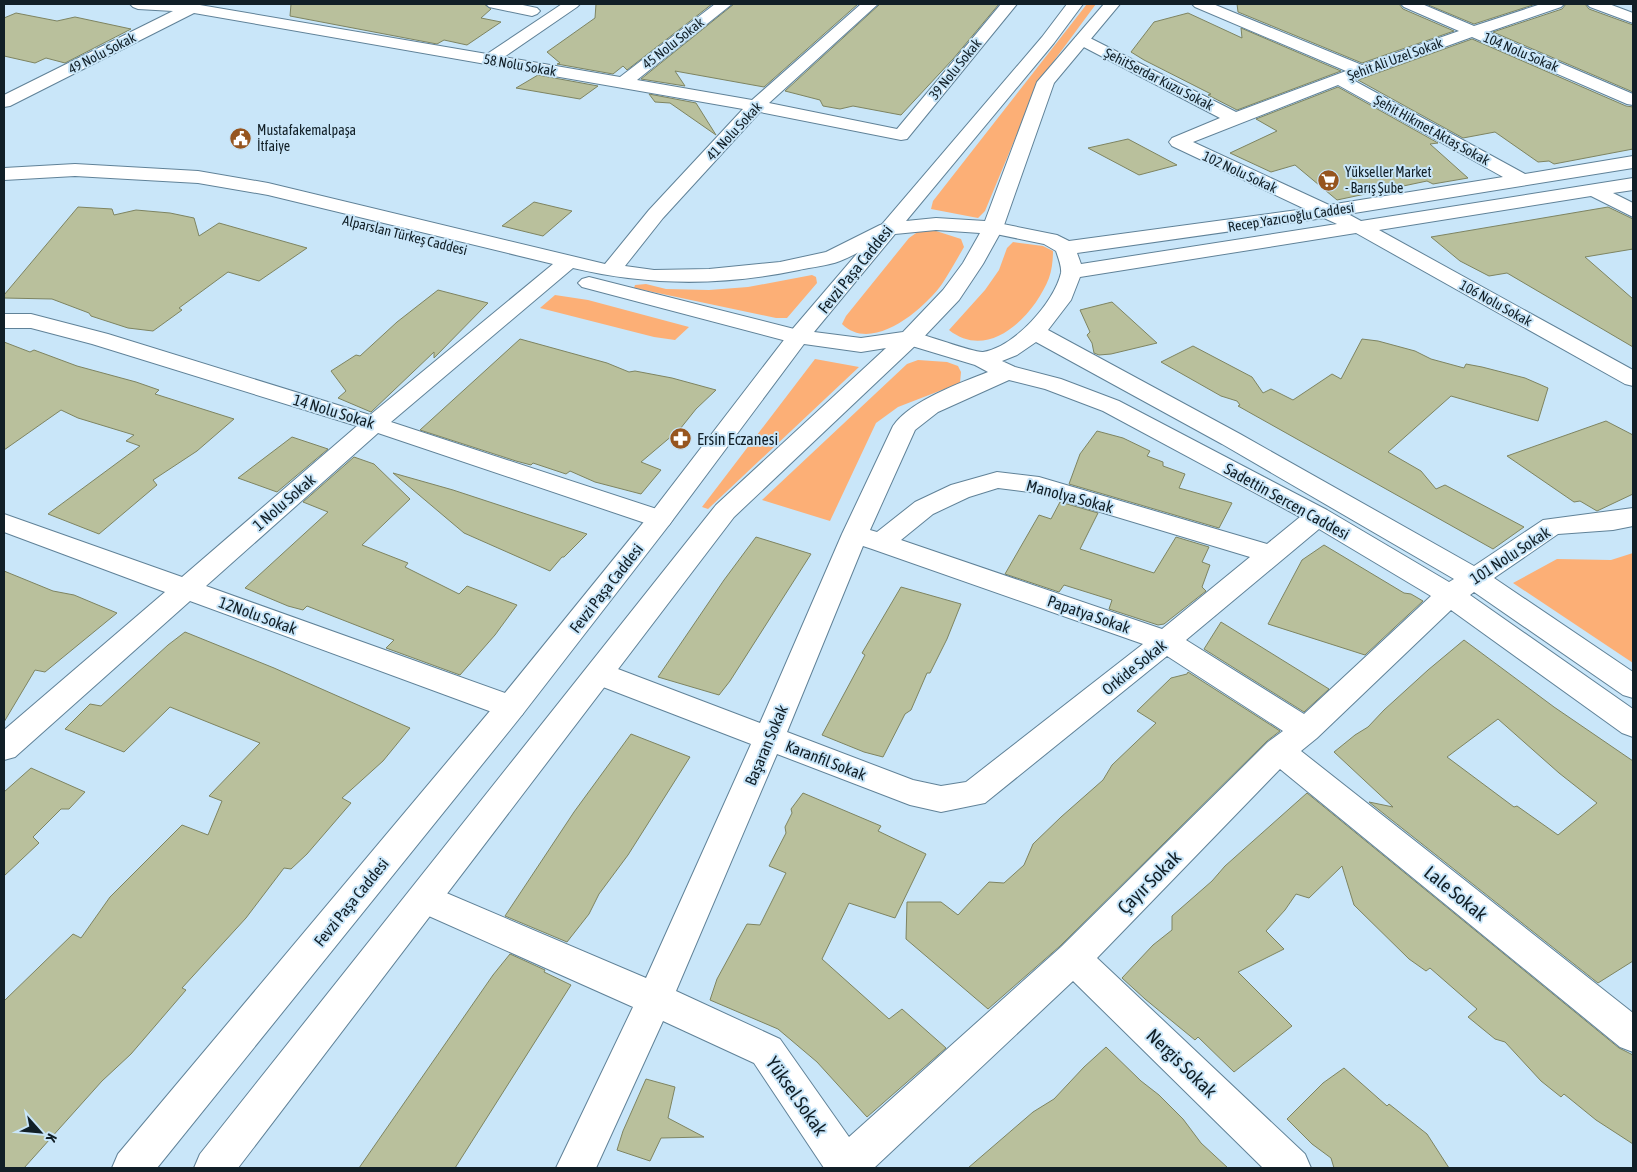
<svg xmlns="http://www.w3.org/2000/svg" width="1637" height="1172" font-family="'Asap Condensed',sans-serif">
	<rect width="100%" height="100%" fill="#c9e6f9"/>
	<path fill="#fcaf76" d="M1087 4H1096L1039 81 985 211 978 218 931 209 933 201Z
		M933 230 961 239 964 247C957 259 950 272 942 284 924 309 872 354 842 324L846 316 909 238 919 231Z
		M1013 242 1043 246 1053 251C1053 259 1052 270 1049 278 1034 316 989 362 949 330L985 290 999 270 1007 248Z
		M812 275 816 277 817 283 787 318H776L634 288 635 285 646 284 666 289 709 290 748 287Z
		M555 295 588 300 689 327 675 340 654 337 540 308Z
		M815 359 859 367 708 509 702 507Z
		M918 360 947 362 958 366 961 372 960 383 898 407 876 423 830 521 762 500 907 364Z
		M1633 553V663L1513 583 1557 559 1611 560Z"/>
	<path fill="#b9c09c" stroke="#7e8461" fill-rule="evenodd" d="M291 4H484L491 9 481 18 501 22 467 45 444 40 437 44 290 16Z
		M596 4H712L627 70 623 66 613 74 557 64 560 63 547 52 595 18Z
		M734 4H858L764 87 675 71 685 86 641 79Z
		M880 4H999L953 59 901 115 853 106 840 109 823 106 820 100 785 91Z
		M1237 4H1399L1403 9 1454 31 1362 63 1238 12Z
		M1426 4H1536L1474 24Z
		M1566 4H1585L1589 9 1633 25V92L1493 32 1562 9Z
		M16 13 57 21 75 17 131 29 65 63 46 58 35 63 4 56V18Z
		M1188 13 1242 38 1241 28 1341 71 1237 110 1208 95 1211 94 1144 60 1131 52 1154 22Z
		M1472 39 1626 106 1633 107V149L1554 164 1549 161 1538 162 1495 132 1463 138 1358 80Z
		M538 75 598 86 580 99 516 88Z
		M1338 87 1438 143 1430 144 1468 178 1433 184 1427 181 1337 200 1295 165 1271 172 1230 153 1277 131 1256 119Z
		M649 94 696 103 716 135 670 103 655 102Z
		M1128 139 1177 165 1139 175 1088 148Z
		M534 202 572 211 543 236 502 226Z
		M78 207 112 209 114 215 136 210 170 213 194 218 199 236 219 223 307 248 259 281 228 272 179 308 182 310 153 331 128 328 91 316 89 313 52 299 4 298V295Z
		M1608 207 1633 219V249L1585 257 1633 299V347L1507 273 1489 276 1460 261 1431 237Z
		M438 290 488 303 434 358V352L371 412 338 398 346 391 331 371 356 355 360 356 397 322Z
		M1112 302 1157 343 1111 354 1099 355 1094 353 1092 343 1087 335 1090 332 1080 310Z
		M520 339 607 363 629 372 635 371 672 378 716 390 696 409 680 429 641 462 661 470 641 494 595 482 570 471 566 474 533 463 531 465 516 461 420 430Z
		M1362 339 1378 341 1415 351 1431 359 1464 368 1466 364 1482 367 1525 378 1548 388 1538 421 1451 396 1388 452 1421 471 1436 489 1445 485 1524 527 1493 549 1238 406 1240 405 1237 401 1221 396 1161 362 1193 346 1252 377 1263 393 1271 389 1293 400 1332 374 1341 379Z
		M4 342 30 352 34 350 77 366 136 382 159 390 155 394 234 419 197 451 153 480 157 485 99 534 48 514 140 446 126 441 134 435 78 418 61 410 4 450Z
		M1606 421 1633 435V494L1597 511 1580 501 1574 502 1507 456Z
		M1097 431 1123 438 1150 451 1147 456 1163 462V466L1185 474 1179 488 1232 503 1219 528 1069 484 1080 454Z
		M292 437 328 449 277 492 238 478Z
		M354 457 374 464 410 499 362 545 408 563 405 567 459 594 467 586 517 605 495 635 460 675 386 648 394 640 307 606 303 610 288 606 245 588 328 512 303 502Z
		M393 473 453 490 587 534 564 557H562L550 571 464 533Z
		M1060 502 1098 513 1080 549 1154 573 1176 537 1209 547 1202 562 1210 565 1202 587 1206 591 1164 624 1158 625 1109 609 1112 600 1064 585 1059 592 1005 574 1039 515 1051 519Z
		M756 537 811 554 730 681 719 695 658 677 724 580Z
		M1324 545 1404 593 1411 594 1423 601 1365 655 1268 624 1302 560Z
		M4 571 53 591 74 595 117 613 45 672 35 670 4 722Z
		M901 587 961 604 947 639 930 673H927L911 710 905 714 883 757 864 752 822 735 865 655 862 653Z
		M1221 622 1329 689 1304 712 1204 649Z
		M185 632 274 668 410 728 383 761 342 798 351 803 307 854 291 869 284 868 246 918 182 988 186 990 131 1054 102 1081 24 1168H4V1001L73 934 81 938 110 897 182 825 208 835 222 801 209 796 260 743 170 707 124 752 65 729 90 704 101 706 168 645Z
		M1464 640 1554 707 1633 761V961L1598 983 1369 802 1393 807 1334 752 1355 735 1368 727 1384 710 1428 670ZM1498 719 1559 773 1597 803 1558 835 1517 806 1514 807 1447 757Z
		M1188 672 1280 731 1267 741 1060 946 988 1009 906 939 907 902H941L958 915 989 882 1004 883 1024 865 1033 844 1061 817 1103 780 1112 765 1156 723 1137 711 1171 678 1187 674Z
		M631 734 690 757 628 855 599 894 589 914 567 942 505 916 574 812Z
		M31 768 85 792 69 809H61L33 837 39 843 4 876V792Z
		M803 793 881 826 878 831 926 854 895 918 849 903 822 959 889 1019 902 1009 946 1048 867 1117 817 1062 778 1029 710 1000 717 979 747 924 760 925 786 873 769 866 786 833 785 827 792 813 791 809Z
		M1307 793 1619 1048 1633 1055V1144L1596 1120 1564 1094 1561 1097 1541 1081 1505 1042 1495 1039 1468 1017 1477 1009 1430 968 1426 971 1409 959 1354 905 1342 866 1309 898 1296 894 1285 910 1266 931 1284 949 1238 972 1292 1026 1234 1072 1198 1037 1195 1040 1145 999 1122 978 1153 945 1172 930V916L1212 881 1225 866Z
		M510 954 545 970 544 972 571 985 455 1168H359L493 975Z
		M1106 1047 1141 1081 1159 1095 1183 1119 1201 1143 1228 1168H968L1033 1112 1054 1099 1084 1067Z
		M1344 1068 1387 1106 1389 1104 1427 1134 1449 1168H1334L1331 1158 1312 1144 1287 1119 1323 1083Z
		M646 1079 675 1087 668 1118 704 1137 661 1138 650 1161 617 1150 623 1131Z"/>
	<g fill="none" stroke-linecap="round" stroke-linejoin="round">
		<defs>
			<path id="minor" d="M130 4H194L487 54 562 4H580L577 7 504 57 620 77 715 4H732L637 80 752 100 861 4H878L769 103 897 129 1001 4H1017L907 139 901 140 760 112 663 218 625 266 654 270 709 269 780 262 826 252 880 225 887 223 894 225 897 229 894 233C876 242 858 254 840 261 827 266 812 267 799 270 724 286 647 286 573 268L391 422 669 513 673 519 669 525 660 528 651 525 378 433 206 586 522 699 526 707 522 715 511 718 500 715 190 601 15 757 4 760V730L165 592 4 532V514L182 577 357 426 92 344 31 328H4V314H31L108 334 370 415 553 264 268 195 198 183 75 176 4 180V168L75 164 198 171 268 183 605 264 649 210 743 109 194 13 10 106 4 107V95L173 11 138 9 133 7Z
				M486 4H518L537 8 540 11 537 14 532 16 489 7Z
				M1192 4H1213L1362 65 1459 31 1404 7 1401 4H1422L1474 26 1541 4H1564L1561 7 1488 32 1633 94V105L1627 104 1472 37 1353 80 1525 174 1633 156V168L1348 214 1361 221 1633 178V190L1613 193 1633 203V217L1591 196 1379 230 1633 370V386L1625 384 1356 233 1080 277 1071 300 1048 330 1240 434 1474 566 1543 520 1633 508V526L1613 530 1558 534 1494 578 1633 672V698L1623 695 1474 592 1470 595 1633 709V737L1622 733 1451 610 1317 738 1301 751 1633 1013V1052L1620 1047 1280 769 1097 958 1305 1154 1311 1168H1263L1073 981 874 1168H824L754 1063 663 1021 596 1168H556L633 1007 413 909 408 899 413 889 425 884 437 889 646 978 751 744 590 682 585 674 590 666 600 663 610 666 760 723 842 534 893 426C910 401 960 383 988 372L975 365 902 343 899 338 902 333 910 331C923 334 975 353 983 352 1014 347 1054 303 1061 273 1062 267 1058 257 1056 251L1044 244 986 232 983 228 986 224 993 222 1057 235 1069 241 1305 209 1172 146 1169 142 1172 138 1220 118 1076 43 1074 40 1076 37H1088L1236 112 1346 71 1195 7ZM1338 85 1503 177 1329 205 1193 142ZM1324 218 1337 224 1081 264 1077 253ZM1036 342 1222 444 1454 579 1449 582 1327 510 1119 401 1061 379 1015 367 1002 361 1017 355ZM1009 380 1045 389 1103 411 1300 517 1267 544 1039 477 997 472 951 485 915 502 877 532 870 530 915 430 938 412ZM998 488 1037 493 1250 557 1162 629 901 540 933 514 969 497ZM1319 529 1431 596 1304 714 1186 640ZM863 546 872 549 1143 644 966 782 941 786 913 780 787 732ZM1167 656 1283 731 1268 742 1061 947 849 1137 780 1039 676 991 777 754 910 805 941 812 985 803Z
				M1587 4H1609L1633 13V23L1590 7Z
				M589 277 806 332 809 337 806 342 798 344 582 287 578 283 582 279Z"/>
			<path id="major" d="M1067 4H1083L1054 43 906 221 936 218 985 221 1037 82 1104 4H1120L1054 83 1003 228 983 264 959 300 918 343 734 517 238 1168H194L200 1154 716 505 886 348 861 352 804 344 669 525 522 715 157 1168H112L118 1154 500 699 651 513 790 332 1042 37ZM936 230 980 233 963 263 943 290 903 332 861 338 814 332 895 234Z"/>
		</defs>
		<use href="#minor" stroke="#608298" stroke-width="2"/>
		<use href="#major" stroke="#608298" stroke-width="2"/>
		<use href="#minor" fill="#fff" fill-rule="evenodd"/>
		<use href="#major" fill="#fff" fill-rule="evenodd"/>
	</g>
	<defs>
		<symbol id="civic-disc" viewBox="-11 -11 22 22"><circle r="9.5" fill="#96551f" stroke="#c9e6f9"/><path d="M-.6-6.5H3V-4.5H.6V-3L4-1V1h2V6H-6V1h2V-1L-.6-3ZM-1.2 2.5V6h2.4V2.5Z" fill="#fff"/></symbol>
		<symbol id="supermarket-disc" viewBox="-11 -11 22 22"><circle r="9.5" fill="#96551f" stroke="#c9e6f9"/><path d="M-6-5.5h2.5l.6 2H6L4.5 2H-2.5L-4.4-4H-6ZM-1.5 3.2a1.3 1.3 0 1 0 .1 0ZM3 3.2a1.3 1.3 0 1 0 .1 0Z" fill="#fff"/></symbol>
		<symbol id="pharmacy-disc" viewBox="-11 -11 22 22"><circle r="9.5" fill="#96551f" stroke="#c9e6f9"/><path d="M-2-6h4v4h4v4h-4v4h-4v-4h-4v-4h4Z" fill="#fff"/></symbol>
	</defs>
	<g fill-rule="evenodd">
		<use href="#civic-disc" x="228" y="126" width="25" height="25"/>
		<use href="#supermarket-disc" x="1316" y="168" width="25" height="25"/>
		<use href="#pharmacy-disc" x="668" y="426" width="25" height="25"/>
	</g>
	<g text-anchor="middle" stroke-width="4" stroke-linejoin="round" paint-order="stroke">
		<g font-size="14" fill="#111f27" stroke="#c9e6f9">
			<text transform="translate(673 43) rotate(-38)" y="5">45 Nolu Sokak</text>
			<text transform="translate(1521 52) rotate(23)" y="5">104 Nolu Sokak</text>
			<text transform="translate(102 53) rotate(-27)" y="5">49 Nolu Sokak</text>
			<text transform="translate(1395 59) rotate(-20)" y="5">Şehit Ali Uzel Sokak</text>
			<text transform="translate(520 65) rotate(10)" y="5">58 Nolu Sokak</text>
			<text transform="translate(955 69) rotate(-51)" y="5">39 Nolu Sokak</text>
			<text transform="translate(1159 79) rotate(27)" y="5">ŞehitSerdar Kuzu Sokak</text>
			<text transform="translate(1432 130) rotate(29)" y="5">Şehit Hikmet Aktaş Sokak</text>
			<text transform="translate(734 131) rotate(-47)" y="5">41 Nolu Sokak</text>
			<text transform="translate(1240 172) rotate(25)" y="5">102 Nolu Sokak</text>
			<text transform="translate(1291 217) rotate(-9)" y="5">Recep Yazıcıoğlu Caddesi</text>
			<text transform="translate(405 235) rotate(14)" y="5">Alparslan Türkeş Caddesi</text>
			<text transform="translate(1496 303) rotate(29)" y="5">106 Nolu Sokak</text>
		</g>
		<g font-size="14" fill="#111f27" stroke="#c9e6f9" text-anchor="start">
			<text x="257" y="135">Mustafakemalpaşa<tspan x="257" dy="16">İtfaiye</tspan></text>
			<text x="1345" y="177">Yükseller Market<tspan x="1345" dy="16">- Barış Şube</tspan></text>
		</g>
		<g font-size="16" fill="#111f27" stroke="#c9e6f9">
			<text transform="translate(855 269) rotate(-51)" y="6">Fevzi Paşa Caddesi</text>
			<text transform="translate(334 411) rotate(17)" y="6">14 Nolu Sokak</text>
			<text transform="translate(1070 496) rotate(15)" y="6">Manolya Sokak</text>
			<text transform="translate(1287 501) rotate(29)" y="6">Sadettin Sercen Caddesi</text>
			<text transform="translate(284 502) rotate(-41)" y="6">1 Nolu Sokak</text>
			<text transform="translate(1510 555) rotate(-33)" y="6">101 Nolu Sokak</text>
			<text transform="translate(606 588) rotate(-52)" y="6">Fevzi Paşa Caddesi</text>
			<text transform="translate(1089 614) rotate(19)" y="6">Papatya Sokak</text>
			<text transform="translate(258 615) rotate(20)" y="6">12Nolu Sokak</text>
			<text transform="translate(1134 667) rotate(-39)" y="6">Orkide Sokak</text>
			<text transform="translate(766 745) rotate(-67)" y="6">Başaran Sokak</text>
			<text transform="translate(826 760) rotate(21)" y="6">Karanfil Sokak</text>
			<text transform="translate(351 902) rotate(-51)" y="6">Fevzi Paşa Caddesi</text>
		</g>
		<g font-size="16" fill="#111f27" stroke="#c9e6f9" text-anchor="start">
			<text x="697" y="445">Ersin Eczanesi</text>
		</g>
		<g font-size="19" fill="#111f27" stroke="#c9e6f9">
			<text transform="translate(1149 882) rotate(-45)" y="7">Çayır Sokak</text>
			<text transform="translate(1456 893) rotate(39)" y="7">Lale Sokak</text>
			<text transform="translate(1182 1063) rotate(44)" y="7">Nergis Sokak</text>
			<text transform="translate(797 1096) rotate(55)" y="7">Yüksel Sokak</text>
		</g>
	</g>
	<rect width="1637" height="1172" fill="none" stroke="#111f27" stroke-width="10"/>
	<g transform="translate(40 1132) rotate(117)" stroke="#c9e6f9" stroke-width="4" paint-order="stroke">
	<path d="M0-4L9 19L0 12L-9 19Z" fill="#111f27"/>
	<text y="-8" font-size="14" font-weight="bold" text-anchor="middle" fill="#111f27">K</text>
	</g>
</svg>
